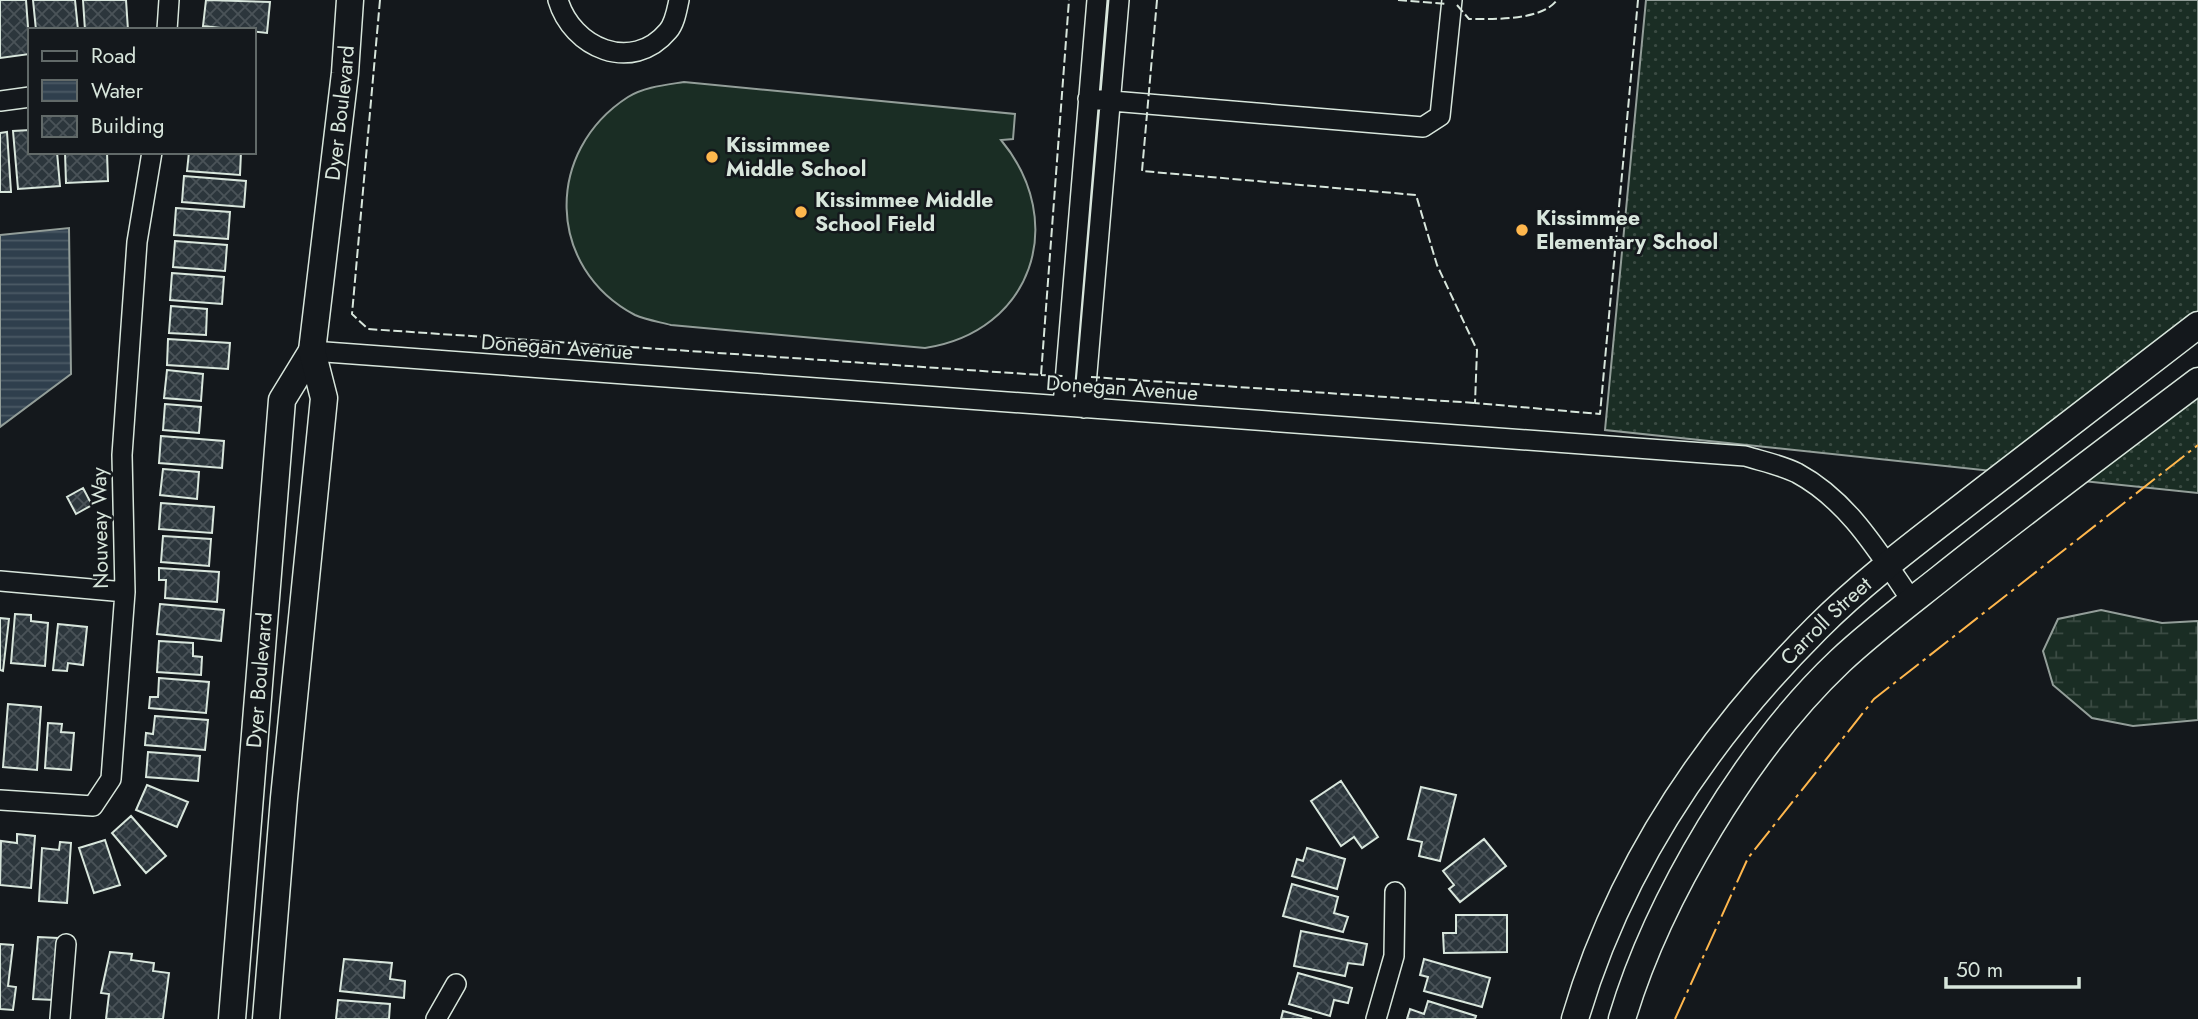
<svg xmlns="http://www.w3.org/2000/svg" width="2198" height="1019" font-family="Jost,sans-serif">
	<defs>
		<pattern id="grass-dots" width="8" height="8" patternUnits="userSpaceOnUse" patternTransform="scale(1.75)"><rect width="8" height="8" fill="#1a2d24"/><path d="M2 2h.1M6 6h.1" fill="none" stroke="#3b4b43" stroke-width="1.8" stroke-linecap="round"/></pattern>
		<pattern id="wetland-marsh" width="20" height="14" patternUnits="userSpaceOnUse" patternTransform="scale(1.75)"><rect width="20" height="14" fill="#1a2d24"/><path d="M1 5h8M5 5V1M11 12h8M15 12V8" fill="none" stroke="#3b4b43"/></pattern>
		<pattern id="water-rules" width="6" height="5" patternUnits="userSpaceOnUse" patternTransform="scale(1.75)"><rect width="6" height="5" fill="#2f3f4d"/><path d="M0 2.5h6" fill="none" stroke="#4c5b66"/></pattern>
		<pattern id="building-cross-hatch" width="8" height="8" patternUnits="userSpaceOnUse" patternTransform="scale(1.75)"><rect width="8" height="8" fill="#2c363c"/><path d="M0 0l8 8M0 8l8-8" fill="none" stroke="#4a5358"/></pattern>
	</defs>
	<rect width="100%" height="100%" fill="#14181c"/>
	<path fill="url(#grass-dots)" stroke="#939e99" stroke-width="2" d="M1646 0H2198V312L1992 471 1605 430Z
		M2198 393V493L2083 481Z"/>
	<path fill="url(#wetland-marsh)" stroke="#939e99" stroke-width="2" d="M2101 610 2162 623 2198 621V720L2133 726 2092 718 2053 685 2043 651 2058 619Z"/>
	<path fill="#1a2d24" stroke="#939e99" stroke-width="2" d="M684 82 1015 114 1013 139 1001 140C1069 222 1032 332 925 348L671 325C660 322 646 320 635 315 546 268 544 151 628 97 644 87 665 85 684 82Z"/>
	<path fill="url(#water-rules)" stroke="#939e99" stroke-width="2" d="M69 228 71 374 0 427V235Z"/>
	<path fill="url(#building-cross-hatch)" stroke="#d8e6dc" stroke-width="2" d="M0 0H26L30 54 0 58Z
		M33 0H75L78 30H36Z
		M83 0H126L128 30H85Z
		M206 0 270 2 267 33 203 26Z
		M30 130V152H57L60 186 18 189 13 131Z
		M7 132 11 192H0V133Z
		M65 152H107L108 181 66 183Z
		M189 152H241L240 175 187 171Z
		M184 176 246 181 244 207 182 202Z
		M176 208 230 212 228 239 174 235Z
		M175 241 227 245 225 271 173 267Z
		M172 273 224 277 222 304 170 300Z
		M171 306 207 309 206 335 169 333Z
		M168 339 230 343 228 369 167 365Z
		M167 370 203 374 201 401 164 398Z
		M165 404 201 407 199 433 163 430Z
		M161 436 224 441 222 468 159 463Z
		M163 469 199 472 197 499 160 495Z
		M83 488 92 505 76 514 67 497Z
		M161 503 214 507 212 533 159 529Z
		M163 536 211 539 209 566 161 562Z
		M159 568 219 572 217 602 165 598 166 580H159Z
		M160 604 224 610 221 641 157 634Z
		M15 614 31 615V621L48 623 45 666 11 663Z
		M0 618 9 619 3 671 0 670Z
		M58 624 87 627 83 665 68 663 67 671 53 670Z
		M159 641 193 643V656L202 657 201 675 157 672Z
		M159 678 209 682 206 713 149 708 150 697H158Z
		M8 704 41 707 37 770 3 767Z
		M155 716 208 720 205 750 145 745 146 733 153 734Z
		M48 723 62 724 61 732 74 733 71 770 45 768Z
		M148 752 200 756 198 781 146 777Z
		M1341 781 1378 837 1362 848 1354 837 1341 846 1311 801Z
		M147 785 188 802 177 827 136 810Z
		M1421 787 1456 795 1440 861 1419 856 1422 842 1408 839Z
		M131 816 166 856 146 873 112 833Z
		M17 834 35 836 31 888 0 885 1 841 17 843Z
		M1484 839 1506 866 1460 902 1449 889 1454 885 1443 871Z
		M105 840 120 885 94 893 79 848Z
		M60 842 71 843 67 903 39 901 42 848 59 850Z
		M1307 848 1345 859 1337 889 1292 876 1297 859 1303 861Z
		M1292 884 1338 897 1334 913 1348 917 1343 932 1283 916Z
		M1456 915H1507V952L1444 953 1443 933H1456Z
		M1301 931 1367 944 1363 965 1348 963 1345 976 1294 966Z
		M38 937 58 938 54 1000 33 999Z
		M0 944 13 945 8 986 16 987 13 1010 0 1009Z
		M110 952 132 954 131 960 154 963 153 971 169 973 163 1019H106L109 994 101 993Z
		M344 959 392 963 390 979 405 981 404 998 340 991Z
		M1424 959 1490 978 1482 1007 1424 991 1428 977 1420 975Z
		M1298 973 1352 988 1348 1003 1334 1000 1330 1016 1289 1004Z
		M338 1000 390 1004 389 1019H336Z
		M1428 1001 1476 1016 1475 1019H1407L1410 1009 1424 1014Z
		M1283 1011 1312 1019H1281Z"/>
	<g fill="none" stroke-linecap="round" stroke-linejoin="round">
		<defs>
			<path id="minor" d="M558 0C572 48 632 74 668 31 675 23 677 9 679 0
				M167 30 169 0
				M1088 99 1423 127 1440 116 1452 0
				M0 101 30 97
				M312 351 1745 456C1761 461 1781 465 1797 473 1849 501 1879 553 1912 601
				M1063 406 1097 0
				M1084 408 1119 0
				M0 581 125 592
				M0 800 93 806 111 779 125 592 122 455 137 242 152 152
				M60 1019 66 944
				M436 1019 456 984
				M1376 1019 1394 956 1395 892"/>
			<g id="major">
				<path id="s1" d="M232 1019 282 400 312 351"/>
				<path id="s2" d="M266 1019 284 798 324 398 312 351 345 73 350 0"/>
				<path id="s3" d="M1575 1019C1619 868 1707 738 1817 628 1866 579 1922 538 1976 496 2050 439 2124 382 2198 325"/>
				<path d="M1622 1019C1658 898 1748 748 1840 661 1872 631 1908 604 1942 577 2026 510 2112 446 2198 381"/>
			</g>
		</defs>
		<use href="#minor" stroke="#d8e6dc" stroke-width="22"/>
		<use href="#major" stroke="#d8e6dc" stroke-width="29"/>
		<use href="#minor" stroke="#14181c" stroke-width="19"/>
		<use href="#major" stroke="#14181c" stroke-width="26"/>
		<path stroke="#d8e6dc" stroke-width="2" stroke-dasharray="9 3.5" stroke-linecap="butt" d="M380 0 352 314 368 329 1041 375 1069 0
			M1157 0 1142 171 1416 195 1437 265 1477 350 1475 403 1600 414 1638 0
			M1398 0 1447 4
			M1457 5 1469 19C1492 19 1542 21 1557 0
			M1041 375 1063 376
			M1091 377 1475 403"/>
		<path stroke="#ffb74d" stroke-width="2" stroke-dasharray="24 5 3.5 5" stroke-linecap="butt" d="M1675 1019 1748 858 1874 699 2198 445"/>
	</g>
	<g fill="#ffb74d" stroke="#14181c" stroke-width="2.5">
		<circle cx="712" cy="157" r="7"/>
		<circle cx="801" cy="212" r="7"/>
		<circle cx="1522" cy="230" r="7"/>
	</g>
	<g text-anchor="middle" stroke-width="5" stroke-linejoin="round" paint-order="stroke">
		<g font-size="21" fill="#d8e6dc" stroke="#14181c">
			<text dy="7" stroke="none"><textPath href="#s2" startOffset="912">Dyer Boulevard</textPath></text>
			<text transform="translate(557 347) rotate(4)" y="7">Donegan Avenue</text>
			<text transform="translate(1122 388) rotate(4)" y="7">Donegan Avenue</text>
			<text transform="translate(100 528) rotate(-91)" y="7">Nouveay Way</text>
			<text dy="7" stroke="none"><textPath href="#s3" startOffset="476">Carroll Street</textPath></text>
			<text dy="7" stroke="none"><textPath href="#s1" startOffset="340">Dyer Boulevard</textPath></text>
		</g>
		<g font-size="21" font-weight="bold" fill="#d8e6dc" stroke="#14181c" text-anchor="start">
			<text x="726" y="152">Kissimmee<tspan x="726" dy="24">Middle School</tspan></text>
			<text x="815" y="207">Kissimmee Middle<tspan x="815" dy="24">School Field</tspan></text>
			<text x="1536" y="225">Kissimmee<tspan x="1536" dy="24">Elementary School</tspan></text>
		</g>
	</g>
	<rect x="28" y="28" width="228" height="126" fill="#14181c" stroke="#626a69" stroke-width="2"/>
	<rect x="42" y="51" width="35" height="10" fill="#14181c" stroke="#626a69" stroke-width="2"/>
	<text x="91" y="63" font-size="21" fill="#d8e6dc">Road</text>
	<rect x="42" y="80" width="35" height="21" fill="url(#water-rules)" stroke="#626a69" stroke-width="2"/>
	<text x="91" y="98" font-size="21" fill="#d8e6dc">Water</text>
	<rect x="42" y="116" width="35" height="21" fill="url(#building-cross-hatch)" stroke="#626a69" stroke-width="2"/>
	<text x="91" y="133" font-size="21" fill="#d8e6dc">Building</text>
	<path d="M1946 977v10h133v-10" fill="none" stroke="#d8e6dc" stroke-width="3.5"/>
	<text x="1956" y="977" font-size="21" fill="#d8e6dc" stroke="#14181c" stroke-width="5" paint-order="stroke">50 m</text>
</svg>
